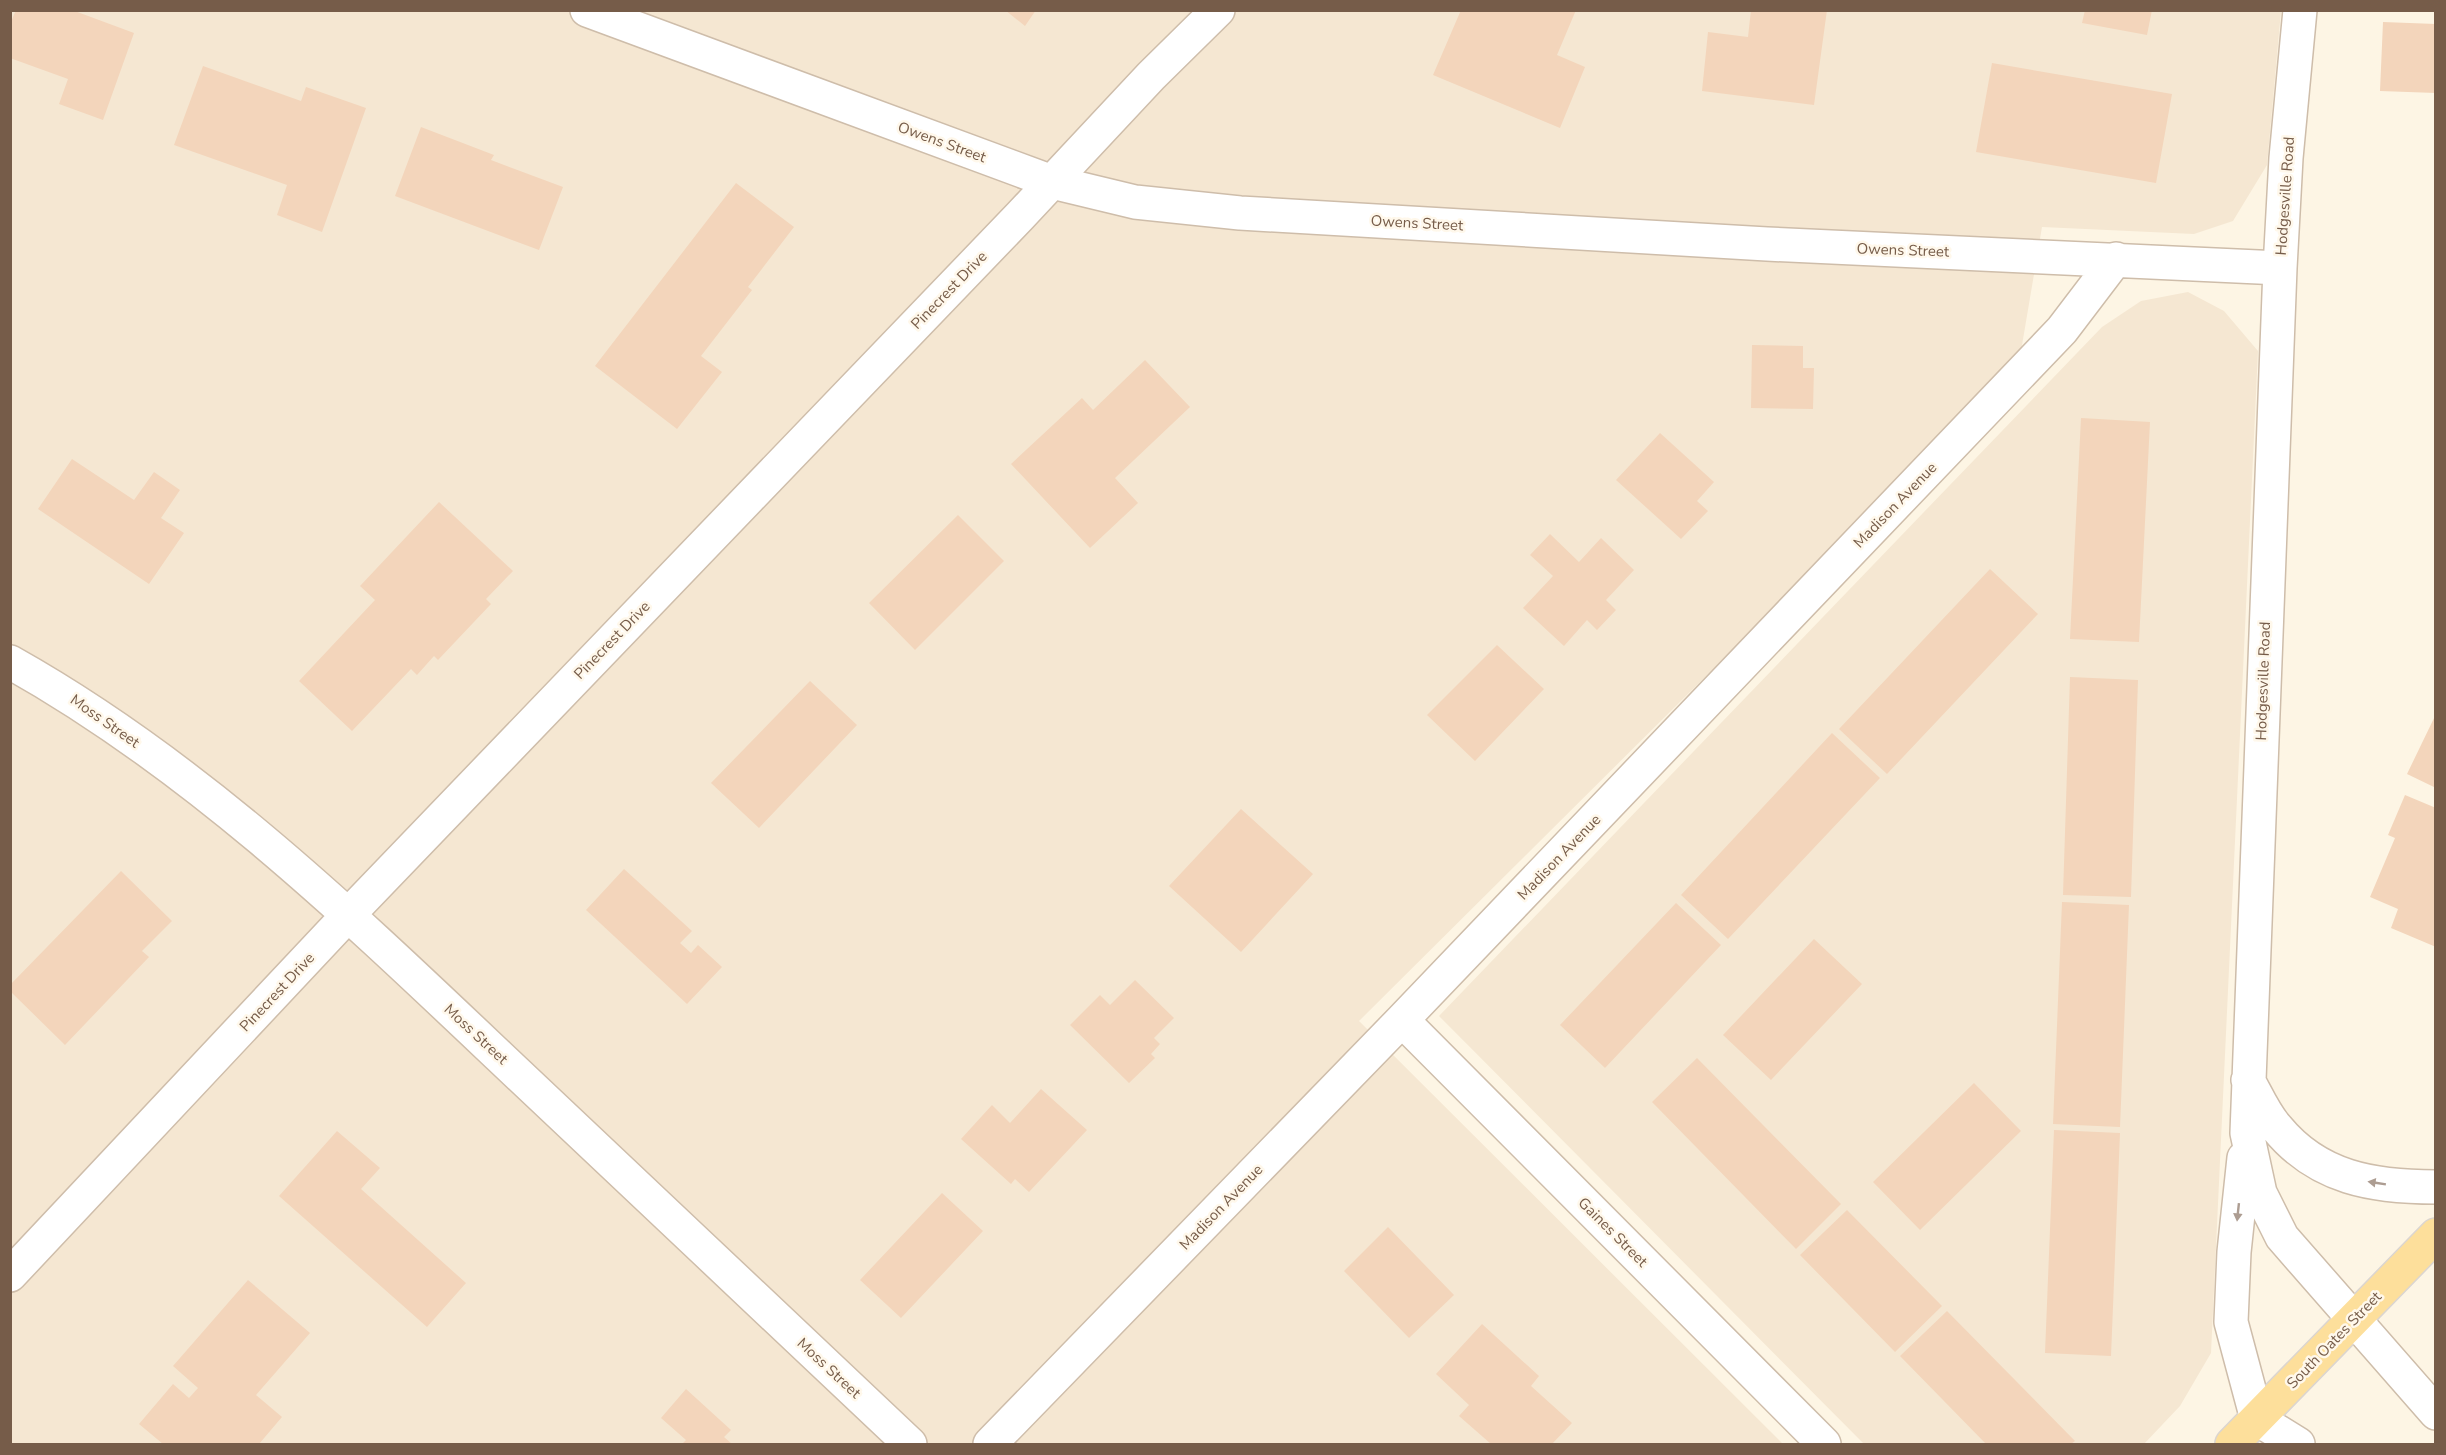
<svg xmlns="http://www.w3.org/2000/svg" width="2446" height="1455" font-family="'Nunito Sans',sans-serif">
	<rect width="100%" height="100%" fill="#fdf5e4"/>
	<path fill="#f5e7d2" d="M10 11H2281L2267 165 2233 221 2194 234 2042 227 2020 357 1861 522 1359 1021 1783 1444H11Z
		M2188 292 2224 311 2258 351 2211 1353 2180 1406 2144 1444H1864L1439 1016 2102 327 2141 301Z"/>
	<path fill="#f3d5bb" d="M16 10H72L134 33 103 120 59 104 68 79 10 58V24Z
		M1005 10H1036L1025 26Z
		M1461 10H1576L1557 55 1585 67 1560 128 1433 75Z
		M1751 10H1827L1814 105 1702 91 1708 32 1748 37Z
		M2085 10H2152L2147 35 2082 23Z
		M2383 22 2436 24V93L2380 91Z
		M1992 63 2172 94 2156 183 1976 152Z
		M203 66 301 101 306 87 366 108 322 232 277 215 287 185 174 145Z
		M421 127 494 155 491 160 563 187 539 250 395 196Z
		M736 183 794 227 748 287 752 290 701 356 722 372 677 429 595 366Z
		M1752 345 1803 346V368H1814L1813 409 1751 408Z
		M1145 360 1190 407 1115 478 1138 503 1090 548 1011 464 1082 398 1093 410Z
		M2081 418 2150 422 2139 642 2070 639Z
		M1660 433 1714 482 1697 501 1708 511 1681 539 1616 480Z
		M72 459 134 500 154 472 180 490 161 518 184 533 149 584 38 509Z
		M439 502 513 571 486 599 491 604 438 660 434 656 417 675 411 669 352 731 299 681 375 600 360 586Z
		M958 515 1004 561 915 650 869 603Z
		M1550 534 1579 562 1601 538 1634 570 1606 600 1616 610 1597 630 1587 620 1564 646 1523 608 1553 576 1530 555Z
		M1990 569 2038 614 1887 774 1839 729Z
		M1497 645 1544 689 1475 761 1427 715Z
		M2070 677 2138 680 2131 897 2063 895Z
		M810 681 857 725 759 828 711 783Z
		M2436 714V788L2407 774Z
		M1832 733 1880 778 1728 939 1681 895Z
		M2405 795 2436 808V947L2391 928 2398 909 2370 897 2395 838 2388 835Z
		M1241 809 1313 874 1241 952 1169 886Z
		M624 869 692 931 680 943 691 953 698 945 722 967 687 1004 586 910Z
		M121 871 172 921 142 951 149 957 65 1045 10 991V985Z
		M2062 902 2129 905 2120 1127 2053 1124Z
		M1676 903 1721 945 1605 1068 1560 1025Z
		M1814 939 1862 984 1771 1080 1723 1035Z
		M1135 980 1174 1018 1154 1038 1160 1044 1151 1054 1155 1058 1129 1083 1070 1025 1100 995 1110 1005Z
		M1697 1058 1841 1204 1796 1249 1652 1102Z
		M1974 1083 2021 1131 1920 1230 1873 1182Z
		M1041 1089 1087 1130 1029 1192 1015 1179 1011 1184 961 1139 992 1105 1010 1123Z
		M2054 1130 2120 1133 2111 1356 2045 1353Z
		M337 1131 380 1168 361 1189 466 1283 427 1327 279 1196Z
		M942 1193 983 1231 901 1318 860 1280Z
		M1847 1210 1942 1306 1895 1352 1800 1255Z
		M1388 1227 1454 1295 1409 1338 1344 1271Z
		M248 1280 310 1333 256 1395 282 1417 259 1444H163L139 1424 173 1384 189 1398 198 1388 173 1366Z
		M1947 1311 2075 1441 2071 1444H1986L1900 1356Z
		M1482 1324 1539 1376 1531 1386 1572 1423 1552 1444H1491L1459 1416 1469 1405 1436 1374Z
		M686 1389 731 1430 724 1437 732 1444H682L686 1440 661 1418Z"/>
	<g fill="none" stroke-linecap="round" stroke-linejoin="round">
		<defs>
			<path id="minor" d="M587 10 1052 182 1135 202 1240 213 1767 244 2280 268
				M2300 10 2286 158 2280 268 2247 1133 2260 1193 2282 1237 2436 1413
				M10 662C194 765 348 913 500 1057 637 1186 773 1315 910 1444
				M1402 1020 1824 1444
				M2248 1080C2257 1096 2265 1115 2277 1128 2318 1178 2373 1187 2436 1187
				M2244 1158 2234 1252 2231 1322 2257 1419 2298 1444
				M10 1275 349 914 1020 216 1151 76 1218 10
				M990 1444 1402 1020 2062 330 2116 259"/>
			<path id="major" d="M2232 1444 2436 1235"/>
		</defs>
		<use href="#minor" stroke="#cebdaa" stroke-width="36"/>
		<use href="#major" stroke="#dbd5d0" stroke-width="36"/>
		<use href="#minor" stroke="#fff" stroke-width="33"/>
		<use href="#major" stroke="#fddf9b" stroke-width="33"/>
	</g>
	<defs><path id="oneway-solid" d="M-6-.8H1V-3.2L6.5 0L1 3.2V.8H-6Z" transform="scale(1.5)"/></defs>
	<g fill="#ad9d92">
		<use href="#oneway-solid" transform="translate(2377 1183) rotate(-171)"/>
		<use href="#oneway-solid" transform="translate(2238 1212) rotate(96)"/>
	</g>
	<g text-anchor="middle" stroke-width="5" stroke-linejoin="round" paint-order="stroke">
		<g font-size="15" fill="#765c49" stroke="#fff8eb">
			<text transform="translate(942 142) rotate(20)" y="5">Owens Street</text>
			<text transform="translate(2285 196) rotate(-86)" y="5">Hodgesville Road</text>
			<text transform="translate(1417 223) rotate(3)" y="5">Owens Street</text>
			<text transform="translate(1903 250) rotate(2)" y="5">Owens Street</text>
			<text transform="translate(949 290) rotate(-46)" y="5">Pinecrest Drive</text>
			<text transform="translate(1895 505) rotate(-46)" y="5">Madison Avenue</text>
			<text transform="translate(612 640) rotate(-46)" y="5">Pinecrest Drive</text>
			<text transform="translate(2263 681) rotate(-88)" y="5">Hodgesville Road</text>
			<text transform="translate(105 721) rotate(35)" y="5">Moss Street</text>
			<text transform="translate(1559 857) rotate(-46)" y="5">Madison Avenue</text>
			<text transform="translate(277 992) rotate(-47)" y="5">Pinecrest Drive</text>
			<text transform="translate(476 1034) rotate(43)" y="5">Moss Street</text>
			<text transform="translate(1221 1207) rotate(-46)" y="5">Madison Avenue</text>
			<text transform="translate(1613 1232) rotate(45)" y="5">Gaines Street</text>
			<text transform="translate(2334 1340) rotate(-46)" y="5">South Oates Street</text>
			<text transform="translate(829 1368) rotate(43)" y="5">Moss Street</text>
		</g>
	</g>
	<rect width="2446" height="1455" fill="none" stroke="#765c49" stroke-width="24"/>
</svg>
